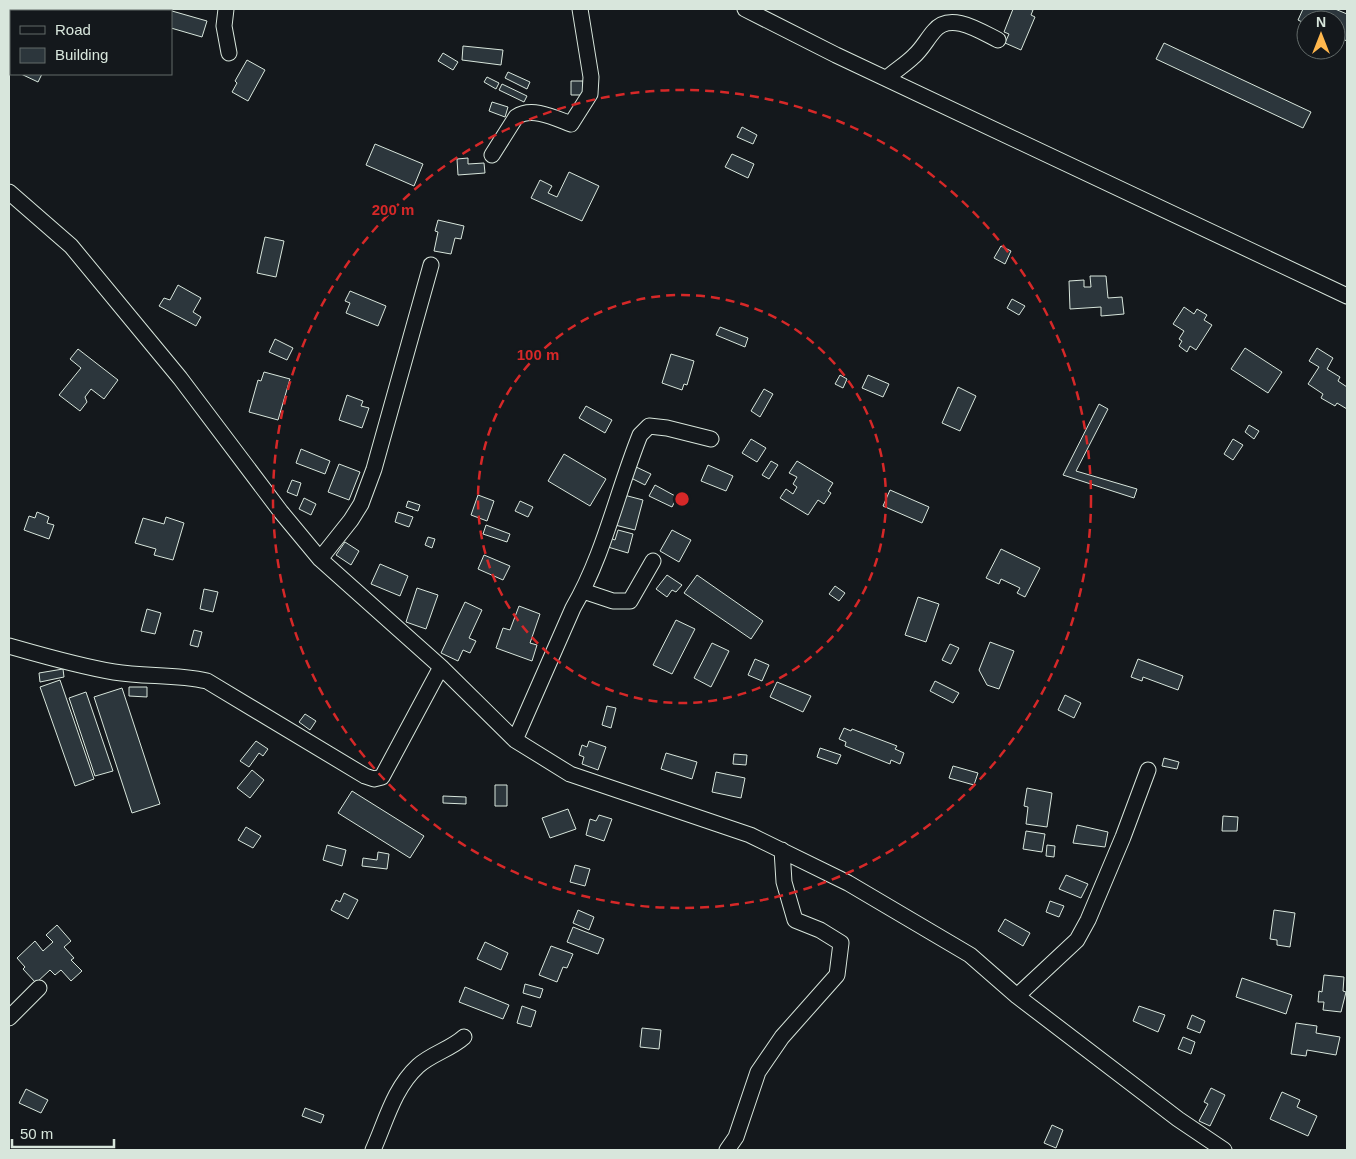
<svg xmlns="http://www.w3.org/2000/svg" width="1356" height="1159" font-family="Helvetica,sans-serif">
	<rect width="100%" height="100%" fill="#14181c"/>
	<path fill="#2c363c" stroke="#d8e6dc" d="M102 9H165L207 21 202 37 171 28V11H111Z
		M1013 9H1029L1033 10 1031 15 1035 17 1021 50 1005 43 1009 34 1004 32Z
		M1303 9H1335L1347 14V41L1336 36V20H1306V24L1298 20Z
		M9 23 11 25V69L9 67Z
		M1164 43 1311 112 1303 128 1156 59Z
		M463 46 503 50 501 65 462 60Z
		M443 53 458 62 453 70 438 61Z
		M247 60 265 70 248 101 232 92 237 83 235 81Z
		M508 72 530 82 527 89 505 78Z
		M21 74H42L38 82Z
		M487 77 499 83 496 89 484 82Z
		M571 81H583V95H571Z
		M502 84 527 96 524 102 499 90Z
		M492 102 508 107 505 117 489 111Z
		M742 127 757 135 753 144 737 137Z
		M375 144 423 164 414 186 366 165Z
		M732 154 754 164 748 178 725 167Z
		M468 158V164L484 163 485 173 458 175 457 159Z
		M569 172 599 186 582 221 531 198 540 180 552 186 548 193 557 197Z
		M438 220 464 226 461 239 455 238 451 254 434 251 438 232 435 231Z
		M265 237 284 241 276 277 257 273Z
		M1001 246 1011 251 1005 264 994 258Z
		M1090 276H1106L1108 298 1122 297 1124 314 1101 316V307L1070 309 1069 281 1084 280V287H1091Z
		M178 285 201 298 193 312 201 317 196 326 159 306 164 298 170 300Z
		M350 291 386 306 378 326 346 313 350 303 345 301Z
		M1012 299 1025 306 1019 315 1007 308Z
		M1184 307 1194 314 1197 309 1207 315 1204 320 1212 325 1196 350 1190 346 1187 352 1179 346 1182 341 1179 339 1184 331 1173 324Z
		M720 327 748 338 745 347 716 335Z
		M275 339 293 348 287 360 269 352Z
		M1245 348 1282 372 1268 393 1231 369Z
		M1317 348 1333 358 1327 369 1340 377 1338 381 1347 387V409L1337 403 1335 406 1321 398 1323 394 1308 384 1319 367 1309 361Z
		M78 349 118 380 104 399 91 389 85 397 87 402 80 411 59 395 81 368 70 359Z
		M671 354 694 361 687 385 684 384 682 390 662 383Z
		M264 372 290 379 278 420 249 412 258 380 261 381Z
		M840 375 847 379 843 388 835 384Z
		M868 375 889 384 883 397 862 388Z
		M958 387 976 396 960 431 942 423Z
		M764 389 773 394 760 417 751 411Z
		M347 395 363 401 361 406 369 408 362 428 339 420Z
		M1099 404 1108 409 1076 471 1137 489 1134 498 1063 475Z
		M586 406 612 420 605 433 579 418Z
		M1249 425 1259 431 1254 439 1245 432Z
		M751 439 766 448 757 462 742 453Z
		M1233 439 1243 445 1233 460 1224 454Z
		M301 449 330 461 325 474 296 463Z
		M564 454 606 479 590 506 548 481Z
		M771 461 778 465 769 479 762 475Z
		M797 461 833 483 828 491 831 493 824 504 818 500 808 515 780 498 786 489 793 494 797 487 793 484 797 477 789 473Z
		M339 464 360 472 349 500 328 492Z
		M708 465 733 476 726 491 701 481Z
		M634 466 651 474 645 485 629 477Z
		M292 480 301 483 297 496 287 492Z
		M655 485 677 497 672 507 649 496Z
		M890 490 929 507 922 523 883 506Z
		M478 495 494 501 487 521 471 515Z
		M624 495 643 500 635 530 615 525Z
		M304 498 316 504 311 515 299 509Z
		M408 501 420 505 418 511 406 507Z
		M520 501 533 507 528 517 515 511Z
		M37 512 49 517 47 523 54 525 49 539 24 530 29 516 35 518Z
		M398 512 413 517 409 527 395 522Z
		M166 517 184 523 173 560 154 555 156 549 135 543 143 518 164 524Z
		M486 525 510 534 507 542 483 534Z
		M618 530 633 534 628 553 608 547 610 538 615 540Z
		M672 530 691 540 679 562 660 551Z
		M428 537 435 539 432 548 425 545Z
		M345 542 359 551 351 565 336 555Z
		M1001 549 1040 568 1025 597 1017 593 1020 588 1001 579 999 584 986 578Z
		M484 555 510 566 503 580 478 569Z
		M380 564 408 576 400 596 371 584Z
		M667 575 682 585 676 592 672 590 667 597 656 589Z
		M697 575 763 621 751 639 684 593Z
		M835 586 845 593 839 601 829 594Z
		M417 588 438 595 426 629 406 622Z
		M204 589 218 592 213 612 200 609Z
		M918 597 939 604 926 642 905 635Z
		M465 602 482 610 469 638 476 641 470 653 463 650 458 661 441 653Z
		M519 606 540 614 530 643 537 645 532 661 496 648 503 628 510 630Z
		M147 609 161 613 155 634 141 631Z
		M676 620 695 629 672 674 653 665Z
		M194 630 202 632 198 647 190 645Z
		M990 642 1014 651 999 689 987 685 979 670Z
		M712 643 729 651 711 687 694 678Z
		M950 644 959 648 951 664 942 660Z
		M755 659 769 665 762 681 748 675Z
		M1138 659 1183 676 1178 690 1143 677 1142 681 1131 677Z
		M63 669 64 677 40 682 39 673Z
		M60 680 94 779 75 786 40 687Z
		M935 681 959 693 953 703 930 691Z
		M777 682 811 696 803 712 770 697Z
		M129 687H147V697L129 696Z
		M122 688 160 804 132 813 94 697Z
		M86 692 113 771 95 776 69 698Z
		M1065 695 1081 703 1074 718 1058 710Z
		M607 706 616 708 611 728 602 725Z
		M305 714 316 721 310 730 299 722Z
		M844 728 851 731 852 729 897 746 895 749 904 753 900 764 891 760 890 764 845 746 846 742 839 739Z
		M256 741 268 749 263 756 259 753 249 767 240 761Z
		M589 741 606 747 598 770 582 764 584 757 579 755 582 745 587 747Z
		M820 748 841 755 837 764 817 757Z
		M666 753 697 762 692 779 661 769Z
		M734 754 747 755 746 765 733 764Z
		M1164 758 1179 762 1177 769 1162 766Z
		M953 766 978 773 974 785 949 778Z
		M252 770 264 780 250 798 237 788Z
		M716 772 745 778 741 798 712 792Z
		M495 785H507V806H495Z
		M1027 788 1052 793 1047 827 1026 824 1028 807 1024 806Z
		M352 791 424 836 410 858 338 813Z
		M443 796 466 797V804L443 803Z
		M568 809 576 829 550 838 542 818Z
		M599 815 612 819 604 841 586 835 590 819 596 821Z
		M1223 816 1238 817 1237 831H1222Z
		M1077 825 1108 832 1105 847 1073 843Z
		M246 827 261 836 253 848 238 840Z
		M1026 831 1045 834 1042 852 1023 849Z
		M327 845 346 850 342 866 323 860Z
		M1047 845 1055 846 1054 857 1046 856Z
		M378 852 389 854 387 869 362 866 363 858 377 860Z
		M575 865 590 869 585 886 570 882Z
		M1066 875 1088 884 1081 898 1059 889Z
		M344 893 358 900 348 919 331 910 336 900 340 902Z
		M1050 901 1064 906 1059 917 1046 912Z
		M578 910 594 917 589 930 573 923Z
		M1274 910 1295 913 1290 947 1277 945V940L1270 939Z
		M1005 919 1030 933 1023 946 998 931Z
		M57 925 71 941 64 947 74 958 71 960 82 971 71 981 61 970 55 975 50 970 36 983 23 969 25 967 17 958 35 941 43 951 53 942 46 935Z
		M573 927 604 939 598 954 567 942Z
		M485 942 508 953 501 970 477 959Z
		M551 946 573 954 567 968 563 967 557 982 539 975Z
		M1324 975 1344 977 1343 991 1346 992 1341 1012 1323 1010 1324 1002H1318L1319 991 1322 992Z
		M1242 978 1292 995 1286 1014 1236 997Z
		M525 984 543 989 540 998 523 993Z
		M465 987 509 1005 503 1019 459 1002Z
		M522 1006 536 1011 531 1027 517 1023Z
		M1139 1006 1165 1015 1158 1032 1133 1021Z
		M1192 1015 1205 1021 1200 1033 1187 1028Z
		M1296 1023 1317 1026 1316 1033 1340 1037 1336 1055 1307 1050 1306 1056 1291 1054Z
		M642 1028 661 1030 659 1049 640 1047Z
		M1183 1037 1195 1042 1191 1054 1178 1049Z
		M1211 1088 1225 1095 1210 1126 1199 1121 1208 1104 1204 1102Z
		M26 1089 48 1100 41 1113 19 1103Z
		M1282 1092 1300 1100 1297 1107 1317 1116 1308 1136 1270 1119Z
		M305 1108 324 1115 321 1123 302 1116Z
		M1052 1125 1063 1130 1056 1148 1044 1143Z"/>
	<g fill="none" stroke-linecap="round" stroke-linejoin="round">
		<defs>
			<path id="minor" d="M226 9 224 26 229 53
				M745 9 836 55 1347 296
				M887 78C896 70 906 64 914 56 922 49 927 39 934 31 950 11 980 31 998 40
				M492 155 516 117C532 106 555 118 571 124L590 94 591 77 580 9
				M9 192 71 246 180 378 281 512 320 559 441 667 515 740 570 774 750 835 848 883 970 955 1017 996 1178 1119 1224 1150
				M320 559 351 520 361 504 374 469 431 265
				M583 591 613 601H630L653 561
				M9 646C44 656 78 666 114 672 145 677 176 674 207 681L365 776 374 779 382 777 441 667
				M515 740 573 608C604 555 617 492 640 435L649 426 667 428 711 439
				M1017 996 1077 940 1088 920 1123 837 1148 770
				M9 1018 39 988
				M373 1150C386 1121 394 1088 418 1066 431 1054 451 1049 464 1037
				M727 1150 736 1137 758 1072 782 1037 837 975 841 943 820 930 795 920 784 882 782 850"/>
		</defs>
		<use href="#minor" stroke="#d8e6dc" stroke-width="17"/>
		<use href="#minor" stroke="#14181c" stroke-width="15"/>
	</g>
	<g fill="none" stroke="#d62828" stroke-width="2.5" stroke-dasharray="9 6">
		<circle cx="682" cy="499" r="204"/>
		<circle cx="682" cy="499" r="409"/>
	</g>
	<circle cx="682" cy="499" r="8" fill="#d62828" stroke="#14181c" stroke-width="2.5"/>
	<g font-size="15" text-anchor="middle" font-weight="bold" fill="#d62828" stroke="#14181c" stroke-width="4" stroke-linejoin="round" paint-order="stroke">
		<text x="393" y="215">200 m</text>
		<text x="538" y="360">100 m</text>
	</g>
	<rect width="1356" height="1159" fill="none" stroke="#d8e6dc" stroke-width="20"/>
	<rect x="10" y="10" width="162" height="65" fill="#14181c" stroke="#626a69"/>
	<rect x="20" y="26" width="25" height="8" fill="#14181c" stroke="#626a69"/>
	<text x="55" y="35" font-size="15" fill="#d8e6dc">Road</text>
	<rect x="20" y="48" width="25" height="15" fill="#2c363c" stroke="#626a69"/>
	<text x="55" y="60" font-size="15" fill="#d8e6dc">Building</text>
	<g transform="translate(1321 35)"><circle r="24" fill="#14181c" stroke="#626a69"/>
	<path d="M0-4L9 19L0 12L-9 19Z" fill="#ffb74d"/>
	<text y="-8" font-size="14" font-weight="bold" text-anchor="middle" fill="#d8e6dc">N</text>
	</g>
	<path d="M12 1139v8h102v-8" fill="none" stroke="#d8e6dc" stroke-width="2.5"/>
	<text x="20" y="1139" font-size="15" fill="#d8e6dc" stroke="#14181c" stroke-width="4" paint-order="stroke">50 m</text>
</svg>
